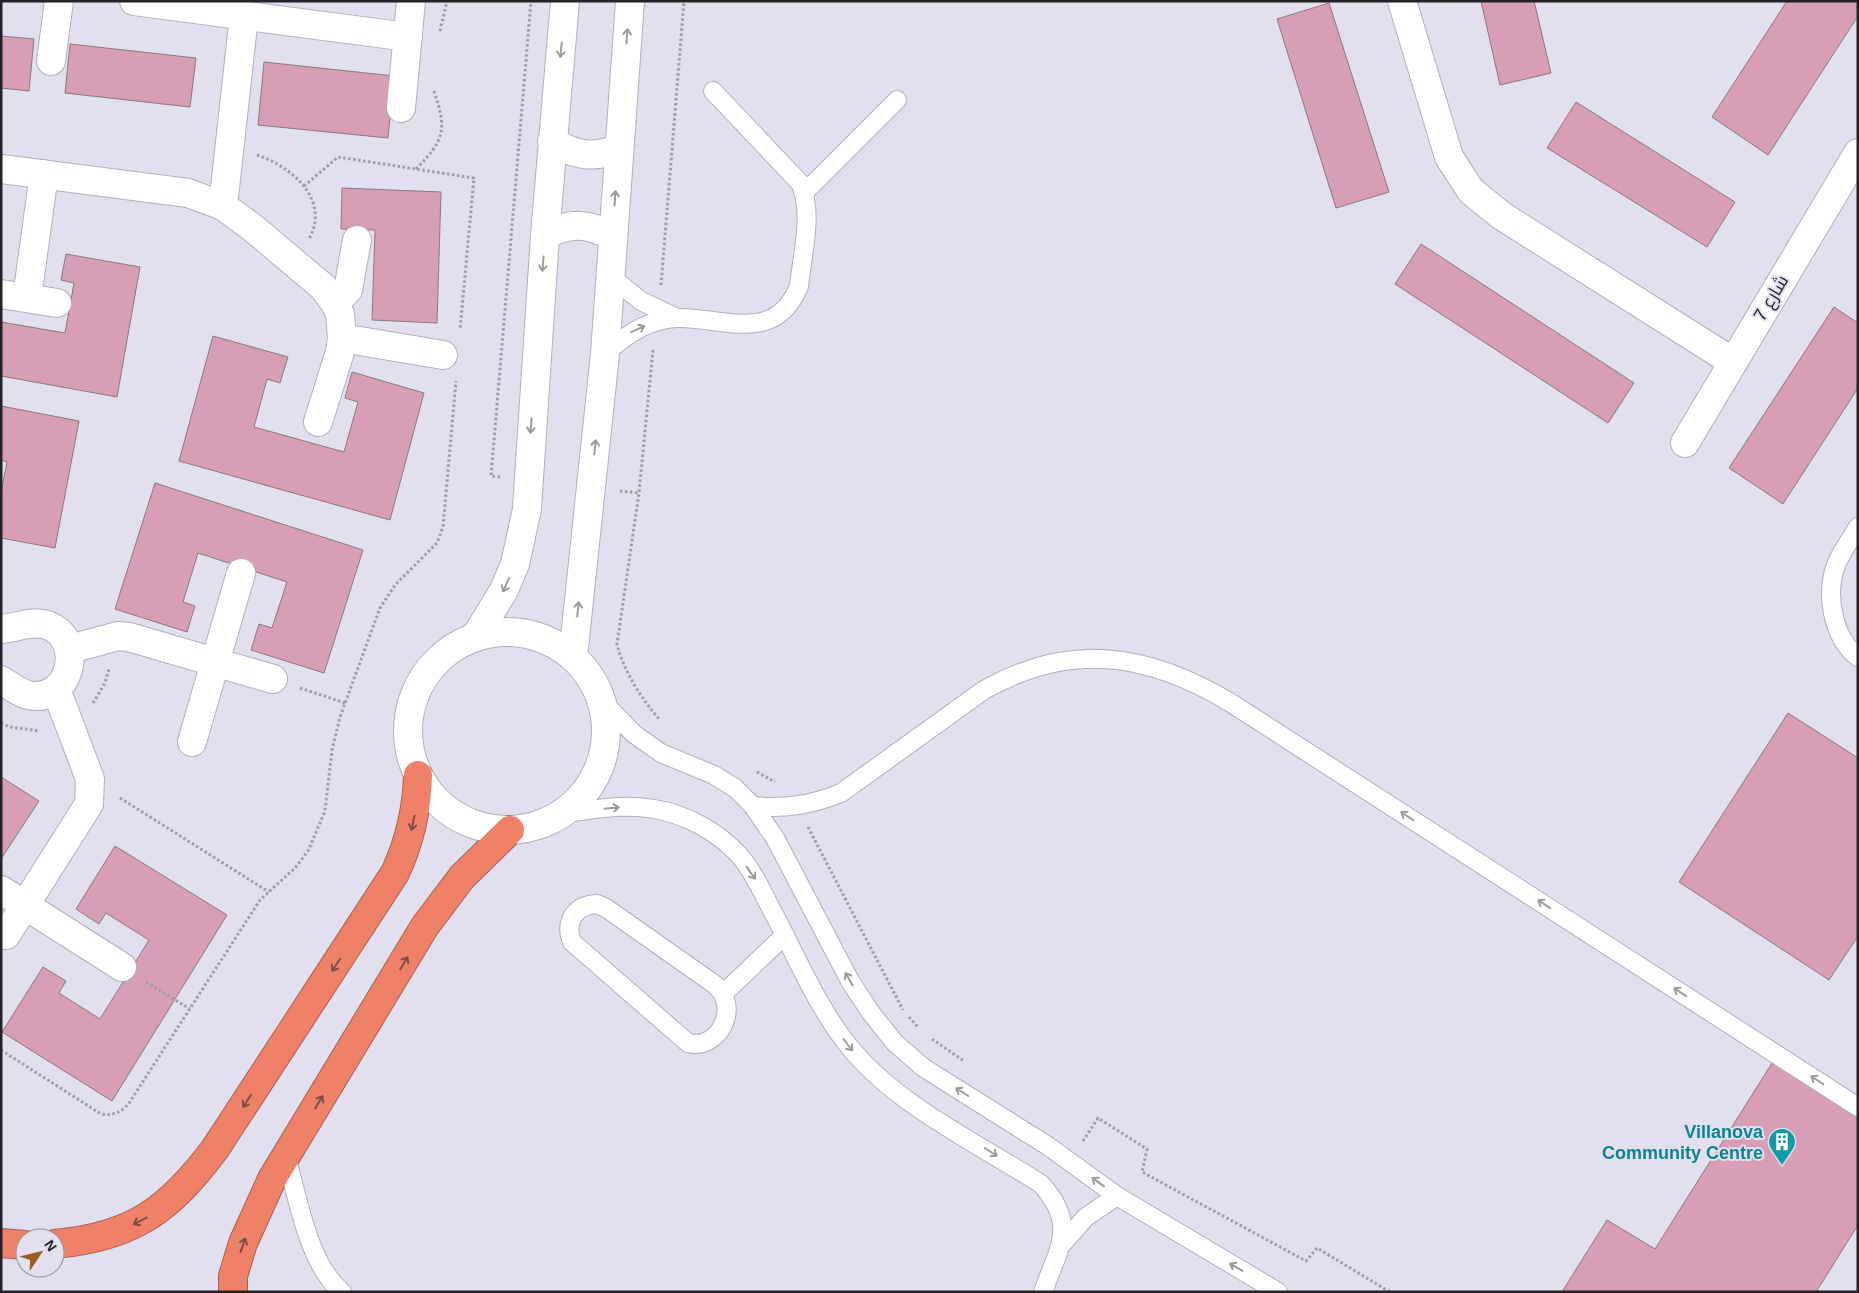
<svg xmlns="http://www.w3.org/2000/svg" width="1859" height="1293" font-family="Arial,Cairo,sans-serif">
	<rect width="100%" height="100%" fill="#e2dfee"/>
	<path fill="#d79eb6" stroke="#89797f" d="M1481 1H1534L1551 73 1500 85Z
		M1787 1H1858V16L1768 155 1712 117Z
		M1329 3 1389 192 1336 208 1277 19Z
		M1 36 34 39 29 91 1 88Z
		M70 44 196 58 190 107 65 93Z
		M264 62 394 76 388 138 258 125Z
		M1576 102 1735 202 1707 247 1547 148Z
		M342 188 441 192 437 323 372 320 375 230 341 229Z
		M1421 244 1634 383 1608 423 1395 284Z
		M66 254 140 267 117 397 1 376V322L65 333 74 283 61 280Z
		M1834 307 1858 323V388L1783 504 1729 468Z
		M213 336 288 357 280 383 267 379 254 427 344 452 358 402 345 398 352 372 424 393 390 520 179 461Z
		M1 406 79 421 55 548 1 538V493L7 462 1 460Z
		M155 483 363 550 324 673 251 650 259 624 272 628 287 582 198 553 183 602 195 606 187 632 115 609Z
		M1788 713 1858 758V936L1829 980 1679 882Z
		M1 777 39 801 1 859Z
		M115 846 227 915 112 1101 2 1032 43 967 66 981 59 993 100 1019 149 940 106 913 99 924 76 909Z
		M1774 1060 1858 1112V1225L1816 1292H1562L1607 1220 1655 1249Z"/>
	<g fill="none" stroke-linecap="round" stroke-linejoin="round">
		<defs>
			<path id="service" d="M805 192 897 100
				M610 276 641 301 677 318
				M605 354C625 335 650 318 679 318 725 318 776 344 799 286 802 256 814 211 800 183L713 91
				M1858 527C1849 542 1836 559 1833 575 1827 602 1835 640 1858 657
				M602 701 634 734 661 753 714 775 735 788 753 806 775 838 850 981 871 1013 895 1043 924 1068 1048 1146 1117 1196 1278 1292
				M753 806C785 809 811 805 841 793L984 690C1071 641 1148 653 1231 703L1858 1107
				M563 813C593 810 624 803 654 809 685 814 717 831 739 855 754 872 763 894 774 914 797 958 820 1013 853 1051 899 1106 980 1145 1041 1184 1078 1225 1059 1247 1043 1292
				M597 904 606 908 714 984C742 1006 719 1051 688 1043L572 942C564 921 575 905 597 904Z
				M723 994 785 935
				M286 1156C298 1198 308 1264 342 1292
				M1062 1244 1086 1217 1117 1196"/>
			<path id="minor" d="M134 1 408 37
				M1402 1 1449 157 1471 191 1502 216 1733 362
				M51 61 59 1
				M401 108 411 1
				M1 169 188 193 223 206 253 228 323 287 335 303 340 314 342 338 340 352 318 422
				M223 206 244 16
				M1 294 57 303
				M27 298 44 174
				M335 303 348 290 357 240
				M342 338 443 355
				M1685 443 1858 153
				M1 629C16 628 32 620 47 625 87 639 70 705 28 695 19 693 9 685 1 680
				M70 649 118 636 129 637 273 679
				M192 742 241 573
				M1 890 122 967
				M6 935 89 804 90 779 56 689"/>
			<path id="tertiary" d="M552 141C575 156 594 159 619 148
				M545 235C570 222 589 223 613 237
				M408 731a99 99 0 1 1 198 0a99 99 0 1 1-198 0Z
				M476 636 504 590 515 564 527 509 545 235 565 1
				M573 657 605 354 630 1"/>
			<path id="motorway" d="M1 1243 25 1245
				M55 1244C133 1237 169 1210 215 1149L395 873C410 841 417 810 418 775
				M233 1292V1276L243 1243 272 1179 425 926 462 877 510 830"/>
		</defs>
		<use href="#service" stroke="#b2afbe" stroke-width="20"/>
		<use href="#minor" stroke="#b2afbe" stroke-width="30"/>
		<use href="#tertiary" stroke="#b2afbe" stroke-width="30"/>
		<use href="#motorway" stroke="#a86052" stroke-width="30"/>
		<path stroke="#9f9ca8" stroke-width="3" stroke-dasharray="2.5 2.5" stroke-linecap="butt" d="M440 31 447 1
			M257 155C291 166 331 200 309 239
			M416 169C445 140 447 129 434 91
			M304 186 338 157 474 178 460 330
			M661 285 684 1
			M653 350 639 493 617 644C623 670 642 700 660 720
			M500 477 491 476 531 1
			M620 491 639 493
			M300 688 345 703
			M93 703 105 683 109 669
			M1 723 10 727 40 731
			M757 772 775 782
			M120 798 269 892
			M808 827 903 1010
			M146 982 190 1009
			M909 1017 918 1027
			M932 1039 964 1061
			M1 1050 101 1114C115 1116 124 1111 131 1100L260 900 295 868 308 851 325 811 332 750 340 717 380 608 395 585 437 543 443 527 456 381
			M1083 1141 1098 1118 1147 1149 1142 1172 1306 1261 1317 1248 1390 1292"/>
		<use href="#service" stroke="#fff" stroke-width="18"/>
		<use href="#minor" stroke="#fff" stroke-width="28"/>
		<use href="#tertiary" stroke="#fff" stroke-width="28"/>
		<use href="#motorway" stroke="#f08169" stroke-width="28"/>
	</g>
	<defs><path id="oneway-shaft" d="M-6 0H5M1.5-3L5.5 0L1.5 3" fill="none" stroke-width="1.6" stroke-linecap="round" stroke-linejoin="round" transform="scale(1.25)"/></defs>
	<g stroke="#9c9c9e">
		<use href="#oneway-shaft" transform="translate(627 36) rotate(-86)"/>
		<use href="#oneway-shaft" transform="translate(561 50) rotate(96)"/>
		<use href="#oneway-shaft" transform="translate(615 198) rotate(-86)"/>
		<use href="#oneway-shaft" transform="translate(543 264) rotate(94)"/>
		<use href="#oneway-shaft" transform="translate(638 329) rotate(-25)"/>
		<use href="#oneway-shaft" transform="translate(531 426) rotate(94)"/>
		<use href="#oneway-shaft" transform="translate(595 447) rotate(-84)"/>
		<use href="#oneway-shaft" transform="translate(506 585) rotate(114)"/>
		<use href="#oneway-shaft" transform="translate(578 609) rotate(-84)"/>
		<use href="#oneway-shaft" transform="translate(612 808) rotate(-6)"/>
		<use href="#oneway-shaft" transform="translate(1407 816) rotate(-147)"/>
		<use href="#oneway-shaft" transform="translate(751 873) rotate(55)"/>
		<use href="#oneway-shaft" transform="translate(1544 904) rotate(-147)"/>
		<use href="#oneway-shaft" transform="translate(849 979) rotate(-120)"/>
		<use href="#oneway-shaft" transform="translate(1680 992) rotate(-147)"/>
		<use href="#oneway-shaft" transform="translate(848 1045) rotate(53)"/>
		<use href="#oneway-shaft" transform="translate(1817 1080) rotate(-147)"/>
		<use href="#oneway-shaft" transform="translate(962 1092) rotate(-148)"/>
		<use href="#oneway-shaft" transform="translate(991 1152) rotate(32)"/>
		<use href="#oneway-shaft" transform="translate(1098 1182) rotate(-144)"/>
		<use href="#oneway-shaft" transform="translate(1236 1267) rotate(-149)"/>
	</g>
	<g stroke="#7f4d45">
		<use href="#oneway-shaft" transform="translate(413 823) rotate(102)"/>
		<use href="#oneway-shaft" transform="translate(404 963) rotate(-59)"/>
		<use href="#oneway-shaft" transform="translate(336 965) rotate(123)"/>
		<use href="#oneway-shaft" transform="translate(247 1101) rotate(123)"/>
		<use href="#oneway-shaft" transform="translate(319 1102) rotate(-59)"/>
		<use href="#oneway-shaft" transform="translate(140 1221) rotate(153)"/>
		<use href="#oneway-shaft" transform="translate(243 1245) rotate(-71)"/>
	</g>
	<defs>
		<symbol id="building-pin" viewBox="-11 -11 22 30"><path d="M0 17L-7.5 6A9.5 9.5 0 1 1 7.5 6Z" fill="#0f9aa8" stroke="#e2dfee"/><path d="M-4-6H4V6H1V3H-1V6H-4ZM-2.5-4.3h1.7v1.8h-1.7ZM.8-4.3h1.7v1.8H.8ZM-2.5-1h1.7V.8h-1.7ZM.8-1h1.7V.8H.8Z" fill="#fff"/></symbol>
	</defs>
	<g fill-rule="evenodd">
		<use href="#building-pin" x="1766" y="1126" width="32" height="43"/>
	</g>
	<g text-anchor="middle" stroke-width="4" stroke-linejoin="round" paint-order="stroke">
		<g font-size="18" fill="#232228" stroke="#e2dfee">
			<text transform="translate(1771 298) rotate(-59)" y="6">شارع 7</text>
		</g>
		<g font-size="18" font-weight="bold" fill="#0d838f" stroke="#e2dfee" text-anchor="end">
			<text x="1763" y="1138">Villanova<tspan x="1763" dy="21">Community Centre</tspan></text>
		</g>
	</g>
	<rect width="1859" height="1293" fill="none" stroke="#232228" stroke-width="5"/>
	<g transform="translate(40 1253) rotate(55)"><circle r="24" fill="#e2dfee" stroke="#96939f"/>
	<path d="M0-4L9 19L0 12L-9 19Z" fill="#9a5925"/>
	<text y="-8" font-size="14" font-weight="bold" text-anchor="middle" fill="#232228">N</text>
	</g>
</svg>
